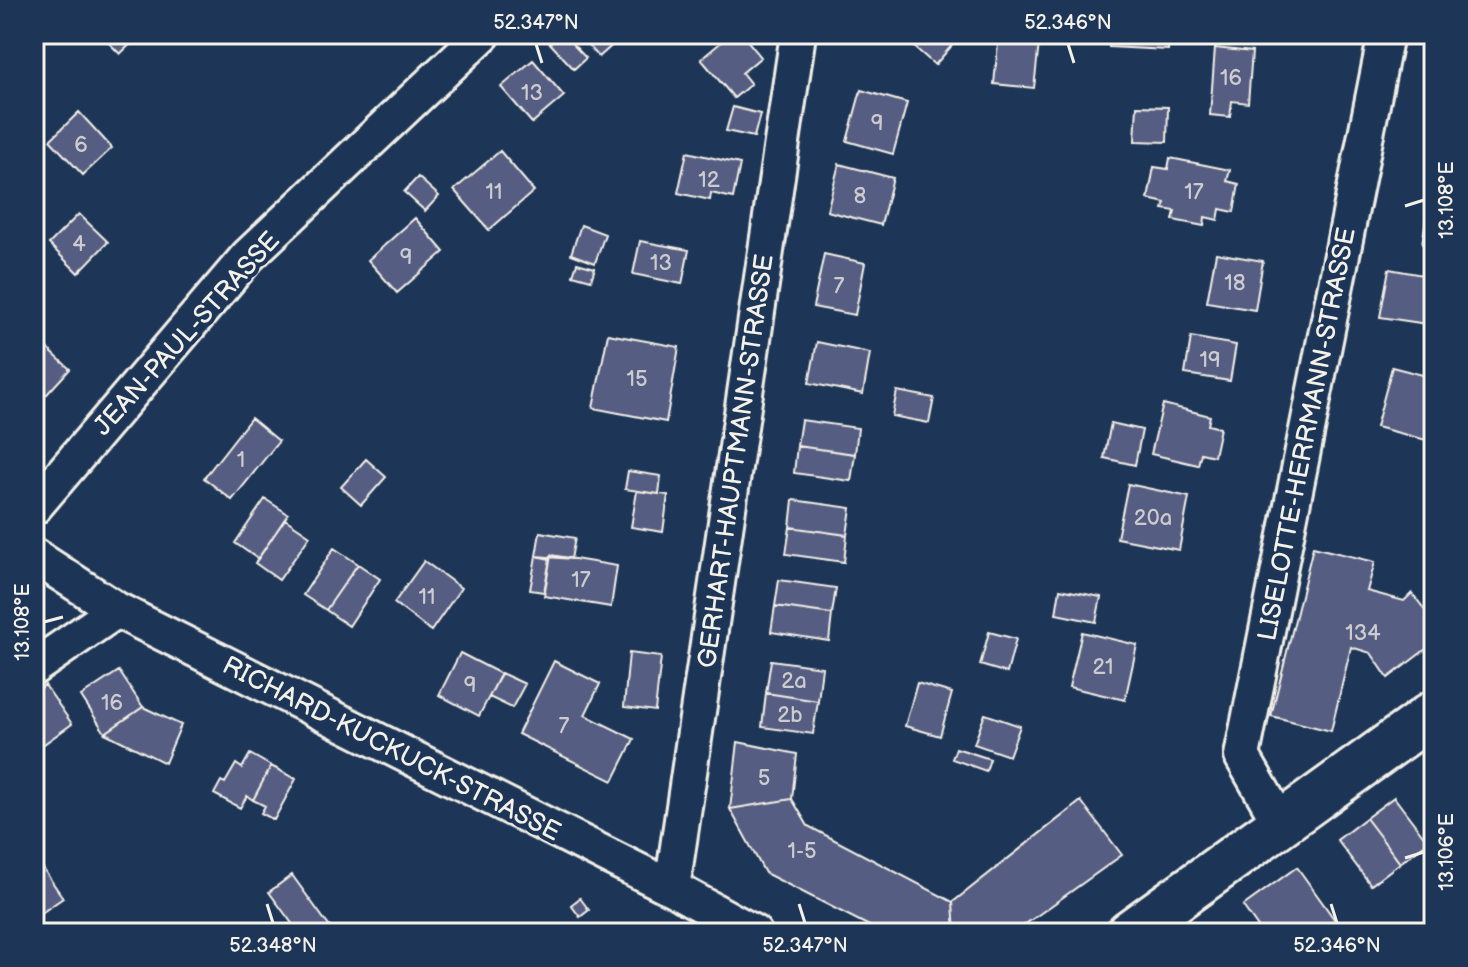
<svg xmlns="http://www.w3.org/2000/svg" width="1468" height="967" font-family="'Balsamiq Sans',sans-serif">
	<rect width="100%" height="100%" fill="#1d3557"/>
	<filter id="ink" filterUnits="userSpaceOnUse"><feTurbulence type="fractalNoise" baseFrequency=".0125" numOctaves="2"/><feDisplacementMap in="SourceGraphic" scale="16" xChannelSelector="R" yChannelSelector="G"/><feConvolveMatrix kernelMatrix="1 2 1 2 8 2 1 2 1" color-interpolation-filters="sRGB"/></filter>
	<g filter="url(#ink)">
		<path fill="#565d82" stroke="#f4f1e8" stroke-width="2" d="M100 34H141L120 54Z
			M551 34H563L586 58 574 69 546 39Z
			M578 34H625L599 57Z
			M731 34H742L761 57 742 73 751 84 734 98 701 59Z
			M921 34H962L935 65 912 45Z
			M999 34H1040L1034 88 994 84Z
			M1040 34H1081V39L1039 37Z
			M1110 34H1169L1168 50 1109 47Z
			M1215 48 1252 52 1248 103 1232 101 1230 117 1210 115Z
			M533 60 564 96 532 123 501 87Z
			M861 90 907 103 893 154 847 141Z
			M1137 106 1168 107 1167 142 1135 141Z
			M733 107 760 114 754 137 726 131Z
			M79 112 112 148 83 175 50 140Z
			M500 151 534 191 489 230 454 190Z
			M687 152 740 164 733 198 711 193 710 200 678 193Z
			M1170 158 1230 170 1227 181 1239 184 1234 212 1220 209 1218 220 1205 217 1204 226 1173 220 1175 211 1163 209 1165 203 1148 199 1154 167 1168 169Z
			M839 164 893 178 881 225 827 211Z
			M418 177 439 196 425 211 404 192Z
			M1432 182 1434 183V247L1422 244Z
			M79 214 108 242 78 273 49 244Z
			M415 218 444 252 397 293 368 260Z
			M581 225 605 234 595 263 571 254Z
			M640 241 689 250 682 284 633 274Z
			M1216 253 1263 261 1255 310 1207 302Z
			M824 254 865 263 855 315 813 307Z
			M577 263 595 268 591 280 573 275Z
			M1389 269 1434 277V325L1380 317Z
			M34 291 46 302 34 316Z
			M608 334 679 347 666 422 593 408Z
			M1191 337 1236 345 1230 381 1185 374Z
			M37 339 70 369 37 405 34 402V342Z
			M817 342 870 353 863 394 809 383Z
			M1392 367 1434 378V442L1376 427Z
			M897 391 934 398 929 423 892 416Z
			M1163 404 1210 416 1208 425 1220 428 1214 456 1201 453 1198 465 1151 454Z
			M251 418 279 441 232 500 204 478Z
			M801 420 858 428 855 454 797 446Z
			M1111 423 1142 430 1135 465 1104 458Z
			M797 446 855 454 851 481 794 473Z
			M366 459 386 477 361 505 341 487Z
			M628 471 661 476 659 494 625 489Z
			M1128 484 1189 497 1179 550 1117 538Z
			M637 491 668 495 663 532 631 527Z
			M265 499 288 514 258 559 235 543Z
			M793 500 851 508 847 535 790 527Z
			M285 519 310 536 279 580 255 563Z
			M790 527 847 535 844 562 786 554Z
			M540 532 575 538 571 559 536 556Z
			M1313 547 1375 562 1367 591 1404 601 1412 593 1434 622V643L1388 678 1371 653 1351 647 1331 731 1271 716Z
			M334 548 358 564 326 610 303 595Z
			M551 555 617 566 611 607 544 596Z
			M536 556 550 559 544 592 530 590Z
			M424 561 461 588 431 631 394 603Z
			M358 564 380 579 349 626 326 610Z
			M779 580 836 588 832 614 775 606Z
			M1060 589 1101 597 1096 622 1056 614Z
			M775 606 832 614 829 641 771 632Z
			M989 632 1016 639 1007 673 980 665Z
			M1082 632 1137 645 1125 700 1069 687Z
			M460 653 501 674 479 716 439 695Z
			M629 653 661 657 655 711 624 707Z
			M771 660 822 667 818 701 766 693Z
			M554 661 600 684 585 715 634 739 613 781 518 734Z
			M119 671 143 707 105 733 81 696Z
			M501 673 525 684 512 708 489 697Z
			M917 683 952 693 940 736 905 726Z
			M45 685 72 724 34 751V693Z
			M766 693 818 701 813 734 762 727Z
			M143 707 181 725 165 763 105 733Z
			M985 714 1020 726 1009 756 974 744Z
			M738 742 797 754 792 799 730 809Z
			M956 748 990 759 986 771 952 759Z
			M250 754 271 766 253 800 247 796 240 808 214 794 221 781 225 783 236 764 242 768Z
			M271 766 296 779 274 820 261 813 265 806 253 800Z
			M1394 797 1428 842 1400 863 1366 818Z
			M792 799 808 826 953 902 955 933H883L765 873 730 809Z
			M1081 801 1122 855 1013 933H955L953 902Z
			M1366 818 1400 863 1371 885 1337 840Z
			M34 855 63 898 34 918Z
			M1297 867 1342 930 1338 933H1262L1243 906Z
			M292 875 334 933H299L269 892Z
			M580 898 589 910 580 917 571 905Z"/>
		<g fill="none" stroke-linecap="round" stroke-linejoin="round">
			<defs>
				<path id="minor" d="M34 507 248 256 483 34
					M34 556 117 610 672 888 754 933
					M34 667 117 610
					M1281 824 1242 756 1386 34
					M672 888 798 34"/>
				<path id="secondary" d="M1129 933 1434 713"/>
			</defs>
			<use href="#minor" stroke="#f4f1e8" stroke-width="40"/>
			<use href="#secondary" stroke="#f4f1e8" stroke-width="50"/>
			<use href="#minor" stroke="#1d3557" stroke-width="34"/>
			<use href="#secondary" stroke="#1d3557" stroke-width="44"/>
		</g>
	</g>
	<path fill="none" stroke="#f4f1e8" stroke-width="3" d="M536 44 542 63M1068 44 1074 63M1405 206 1424 200M44 622 63 617M1405 858 1424 852M267 904 273 923M799 904 805 923M1331 904 1337 923"/>
	<g text-anchor="middle" stroke-width="8" stroke-linejoin="round" paint-order="stroke">
		<g font-size="22" fill="#ccccce">
			<text x="1231" y="85">16</text>
			<text x="532" y="100">13</text>
			<text x="877" y="130">9</text>
			<text x="81" y="152">6</text>
			<text x="709" y="187">12</text>
			<text x="494" y="199">11</text>
			<text x="1194" y="199">17</text>
			<text x="860" y="203">8</text>
			<text x="79" y="251">4</text>
			<text x="406" y="264">9</text>
			<text x="661" y="270">13</text>
			<text x="1235" y="290">18</text>
			<text x="839" y="293">7</text>
			<text x="1210" y="367">19</text>
			<text x="637" y="386">15</text>
			<text x="241" y="467">1</text>
			<text x="1153" y="525">20a</text>
			<text x="581" y="587">17</text>
			<text x="427" y="604">11</text>
			<text x="1363" y="640">134</text>
			<text x="1103" y="674">21</text>
			<text x="794" y="688">2a</text>
			<text x="470" y="692">9</text>
			<text x="112" y="710">16</text>
			<text x="790" y="722">2b</text>
			<text x="564" y="733">7</text>
			<text x="764" y="785">5</text>
			<text x="802" y="858">1-5</text>
		</g>
		<g font-size="26" fill="#f4f1e8" stroke="#1d3557">
			<text transform="translate(186 333) rotate(-48)" y="9">JEAN-PAUL-STRASSE</text>
			<text transform="translate(1306 434) rotate(-79)" y="9">LISELOTTE-HERRMANN-STRASSE</text>
			<text transform="translate(735 461) rotate(-82)" y="9">GERHART-HAUPTMANN-STRASSE</text>
			<text transform="translate(392 748) rotate(27)" y="9">RICHARD-KUCKUCK-STRASSE</text>
		</g>
	</g>
	<rect width="1468" height="967" fill="none" stroke="#1d3557" stroke-width="88"/>
	<rect x="44" y="44" width="1380" height="879" fill="none" stroke="#f4f1e8" stroke-width="3"/>
	<g font-size="20" text-anchor="middle" fill="#f4f1e8">
		<text x="536" y="29">52.347°N</text>
		<text x="1068" y="29">52.346°N</text>
		<text transform="translate(1446 200) rotate(-90)" y="7">13.108°E</text>
		<text transform="translate(22 622) rotate(-90)" y="7">13.108°E</text>
		<text transform="translate(1446 852) rotate(-90)" y="7">13.106°E</text>
		<text x="273" y="952">52.348°N</text>
		<text x="805" y="952">52.347°N</text>
		<text x="1337" y="952">52.346°N</text>
	</g>
</svg>
